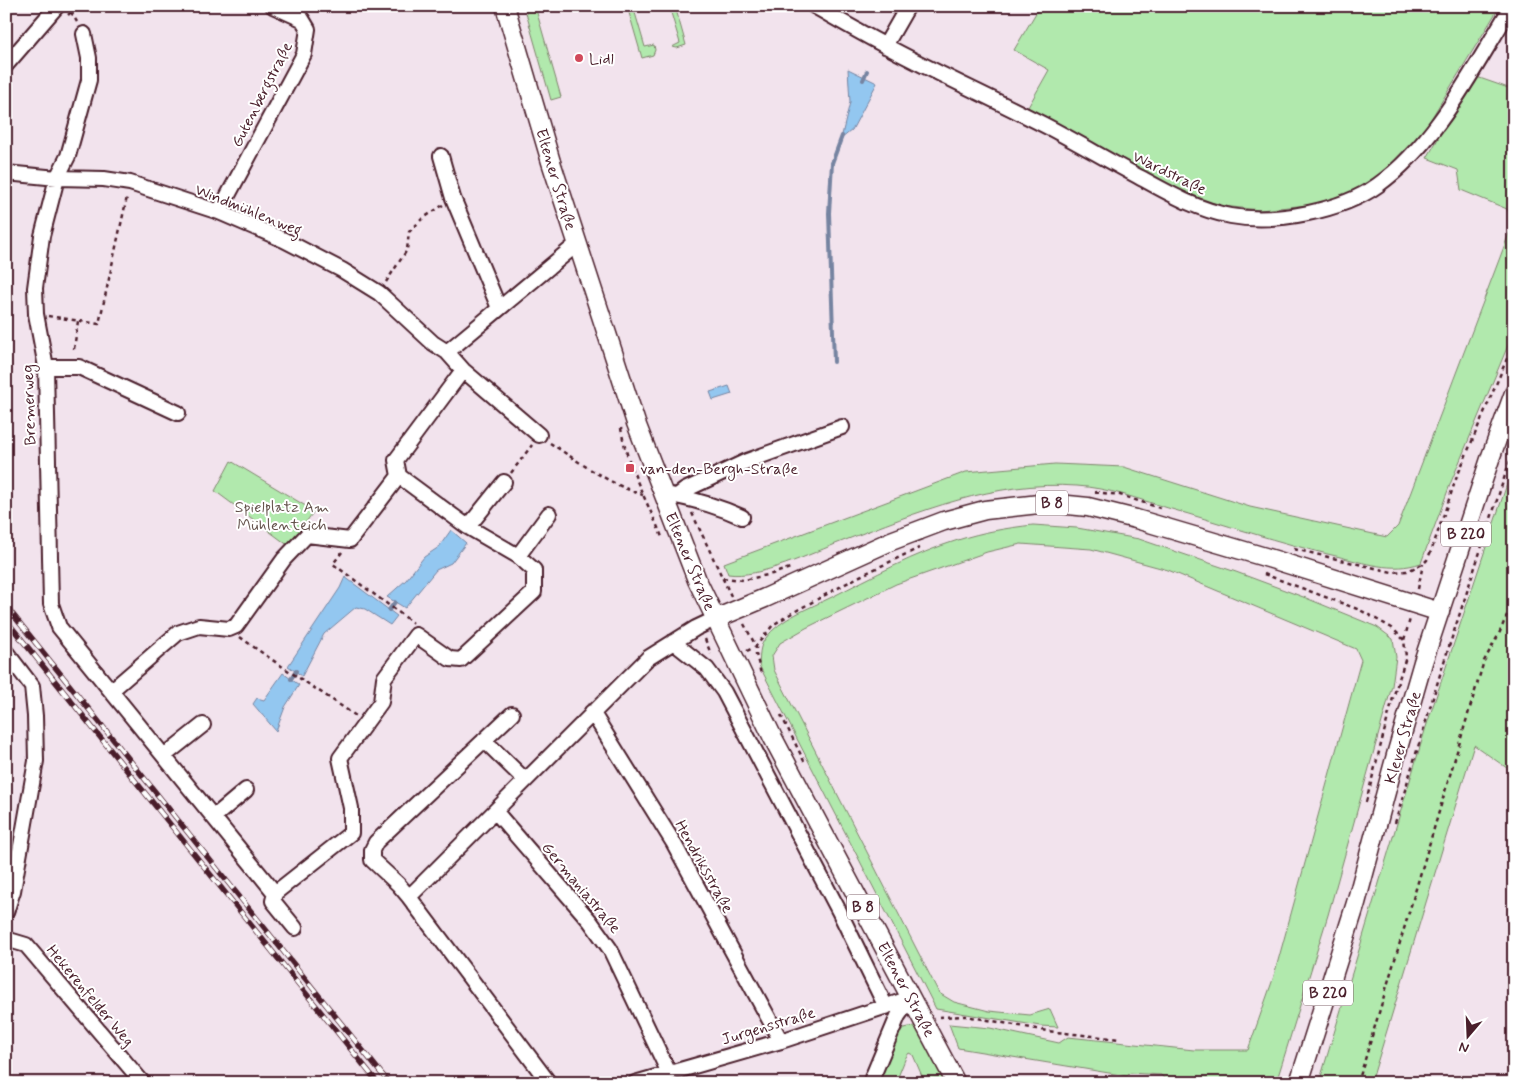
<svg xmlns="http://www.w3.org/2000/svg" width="1520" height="1089" font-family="Mynerve,sans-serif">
	<rect width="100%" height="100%" fill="#f2e3ed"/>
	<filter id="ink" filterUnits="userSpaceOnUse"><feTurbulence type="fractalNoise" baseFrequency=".02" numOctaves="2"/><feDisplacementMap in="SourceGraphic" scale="10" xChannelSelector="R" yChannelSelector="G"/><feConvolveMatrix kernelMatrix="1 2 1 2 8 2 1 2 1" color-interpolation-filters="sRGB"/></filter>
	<g filter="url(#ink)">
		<path fill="#b1e9ad" stroke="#7e846c" d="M524 6H535L561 97 551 100Z
			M627 6H633L645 47 654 45 655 50 653 55 642 58Z
			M669 6H675L686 45 677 48 672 47 680 43Z
			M1040 6H1500L1426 127 1385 170 1361 189 1317 204 1260 210 1223 206 1183 194 1027 109 1049 70 1014 50Z
			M1474 76 1514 90V331L1451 482 1421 563C1391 573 1365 563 1336 556 1279 543 1224 524 1168 508 1138 499 1108 488 1077 486 994 480 918 512 843 541 812 553 759 579 728 574L724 563 966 472 1055 464 1124 467 1250 507 1387 537 1398 526 1513 223 1507 209 1461 190 1458 170 1427 158Z
			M231 461 314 511 289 546 215 491Z
			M1514 463V644L1512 648 1514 662V773L1474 745 1371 1083H1319L1426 727Z
			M1033 525 1077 528 1139 539 1236 572 1306 598 1377 627 1393 639 1396 657 1392 686 1328 915 1276 1083H1168L1161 1075 1130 1073 1127 1076 958 1048 949 1024 990 1028 1059 1043 1068 1037 1194 1050H1248L1273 979 1361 660 1356 649 1168 570 1091 549 1021 544 987 552 896 584 806 628 780 643 772 656 774 670 939 993 954 1002 989 1011 1030 1015 1050 1009 1058 1027 1040 1026 936 1009 759 665C760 655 759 647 765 639 780 618 810 608 832 597 873 576 914 554 958 540 982 532 1007 528 1033 525Z
			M914 1026 919 1030 946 1083H925L913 1055 909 1053 906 1057 898 1077 901 1080 900 1083H878L899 1032 904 1028Z"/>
		<path fill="#93c7f0" stroke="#7684a1" d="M848 69 877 83 852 130 841 139 850 102Z
			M729 386 732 394 713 400 710 392Z
			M451 530 466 543 451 563 436 570 405 608 387 597 406 580 424 557 439 547Z
			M345 577 397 616 390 625 365 609 356 607 324 634 302 676 288 666 340 588Z
			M283 673 299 685 285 707 276 731 253 704 257 698 264 700Z"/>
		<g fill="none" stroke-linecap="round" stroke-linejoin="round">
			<path stroke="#7684a1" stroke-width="4" d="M863 80 867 71
				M834 362 829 213 832 163 842 136
				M389 610 395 602
				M291 679 296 671"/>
			<defs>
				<path id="minor" d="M814 6C837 19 861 33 884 45 940 75 996 100 1052 129 1082 145 1111 162 1141 178 1170 194 1198 210 1231 216 1274 224 1342 211 1378 185 1437 143 1474 67 1512 6
					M84 34 89 58V80L68 156 57 178 42 236 35 288 36 314 46 367 51 604 59 627 275 893
					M885 46 908 6
					M6 65 57 6
					M441 156 453 198 499 308
					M6 173 57 178 104 179 130 183 219 212 284 240 342 270 379 293 433 343 447 352 577 244
					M219 212 304 54 308 29 302 19 273 6
					M447 352 463 370 539 435
					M46 367H79L178 413
					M671 495C696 500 718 506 742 517
					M677 496 685 490 747 461 842 427
					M468 527 504 482
					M518 556 549 514
					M673 642 707 669 724 692 839 911 886 1007
					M6 652 32 686 35 716 36 761 13 891 6 912
					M112 690 178 633 199 626 229 629 236 626 284 559 307 535 350 540 399 476 396 460 463 370
					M592 712 673 842 781 1041
					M512 714 376 842 372 850V860L398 884 409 897 549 1083
					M484 740 525 780
					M164 756 203 725
					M495 811 590 921 610 949 669 1073
					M214 817 246 790
					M275 893 351 833V808L340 758 381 702 384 678 416 635 450 659 461 660 534 592V570L518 556 468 527 399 476
					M275 893 273 901 295 928
					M409 897 648 658 696 628 715 619
					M6 939 26 945 143 1083
					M635 1083 781 1041 911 998
					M870 1083 898 1016 910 999"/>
				<path id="major" d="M505 6 551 162 636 423 697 580 773 738 956 1083
					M715 619 765 598 891 541 944 521 985 510 1048 503 1088 507 1136 519 1275 560 1440 612
					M1299 1083 1356 903 1396 755 1423 662 1491 456 1514 393"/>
			</defs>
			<use href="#minor" stroke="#4a1f2b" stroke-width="18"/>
			<use href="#major" stroke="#4a1f2b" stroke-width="21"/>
			<path stroke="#4a1f2b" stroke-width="2.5" stroke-dasharray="4 4" stroke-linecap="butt" d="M71 12 77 22
				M68 15 77 6
				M386 282 407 250 409 232 422 219 443 205
				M48 316 99 324 127 197
				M74 349 78 321
				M621 428C627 467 647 501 662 537
				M550 443C579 462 609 484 643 495
				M511 473 532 445
				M1095 492 1120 495 1160 508
				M692 513 731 596
				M1294 549 1392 572 1407 571 1423 564 1427 560 1432 549 1456 479 1514 342
				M342 552 333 564 413 623
				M1264 574 1360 610 1392 628 1404 640
				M723 578 744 580 772 574 793 567
				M1418 589 1423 564
				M744 624 756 646V654L761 674
				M240 637C278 665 317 689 356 716
				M705 639 711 654
				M747 651 756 646 773 625 792 613 860 576 919 548
				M781 715 804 761
				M1366 802 1393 698 1406 657 1404 640 1410 619
				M1395 823 1442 668 1514 448
				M939 1017 966 1016 1047 1031 1120 1039
				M1358 1083 1484 661 1499 634 1514 598"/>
			<use href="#minor" stroke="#fff" stroke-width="14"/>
			<use href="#major" stroke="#fff" stroke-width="18"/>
			<defs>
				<path id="rail" d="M6 606 389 1083
					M6 620 378 1083"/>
			</defs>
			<use href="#rail" stroke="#4a1f2b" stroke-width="5.5"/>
			<use href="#rail" stroke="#fff" stroke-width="4" stroke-dasharray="11" stroke-linecap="butt"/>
		</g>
	</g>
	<g fill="#d1495b" stroke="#fff" stroke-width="2">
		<circle cx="579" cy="58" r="5"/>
		<rect x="625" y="463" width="10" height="10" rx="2.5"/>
	</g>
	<g text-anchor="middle" stroke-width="4" stroke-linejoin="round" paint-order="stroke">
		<g fill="#fff" stroke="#80626b" stroke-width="1">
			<rect x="1036" y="490.5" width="32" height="25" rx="4"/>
			<rect x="1441" y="521.5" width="50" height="25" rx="4"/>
			<rect x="847" y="894.5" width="32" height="25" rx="4"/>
			<rect x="1303" y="980.5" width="50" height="25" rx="4"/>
		</g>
		<g font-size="15" font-weight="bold" fill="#4a1f2b">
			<text x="1052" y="508">B 8</text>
			<text x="1466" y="539">B 220</text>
			<text x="863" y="912">B 8</text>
			<text x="1328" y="998">B 220</text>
		</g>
		<g font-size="16" fill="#4a1f2b" stroke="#fff" text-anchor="start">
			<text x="589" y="64">Lidl</text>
			<text x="640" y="474">van-den-Bergh-Straße</text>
		</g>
		<g font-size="16" fill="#4a1f2b" stroke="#fff">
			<text transform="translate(261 94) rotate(-63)" y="6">Gutenbergstraße</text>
			<text transform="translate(1170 172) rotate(26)" y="6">Wardstraße</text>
			<text transform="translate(557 179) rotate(73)" y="6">Eltener Straße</text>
			<text transform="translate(249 209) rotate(22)" y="6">Windmühlenweg</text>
			<text transform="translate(28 405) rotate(-92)" y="6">Bremerweg</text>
			<text transform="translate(691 561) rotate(67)" y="6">Eltener Straße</text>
			<text transform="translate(1402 737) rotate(-74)" y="6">Klever Straße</text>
			<text transform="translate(705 866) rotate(61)" y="6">Hendriksstraße</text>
			<text transform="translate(582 887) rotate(50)" y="6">Germaniastraße</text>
			<text transform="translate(907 989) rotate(62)" y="6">Eltener Straße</text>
			<text transform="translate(91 995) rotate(50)" y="6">Hekerenfelder Weg</text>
			<text transform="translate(768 1025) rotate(-17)" y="6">Jurgensstraße</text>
		</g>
		<g font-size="16" fill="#64524c" stroke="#fff">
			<text x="282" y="512">Spielplatz Am<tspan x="282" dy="18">Mühlenteich</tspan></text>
		</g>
	</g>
	<rect width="1520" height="1089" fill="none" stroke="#fff" stroke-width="25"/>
	<rect x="12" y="12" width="1495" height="1064" fill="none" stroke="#4a1f2b" stroke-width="2" filter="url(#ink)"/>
	<g transform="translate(1468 1036) rotate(199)" stroke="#ffffff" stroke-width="4" paint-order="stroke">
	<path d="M0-4L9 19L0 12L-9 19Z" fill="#4a1f2b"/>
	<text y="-8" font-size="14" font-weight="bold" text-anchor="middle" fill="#4a1f2b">N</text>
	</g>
</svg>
